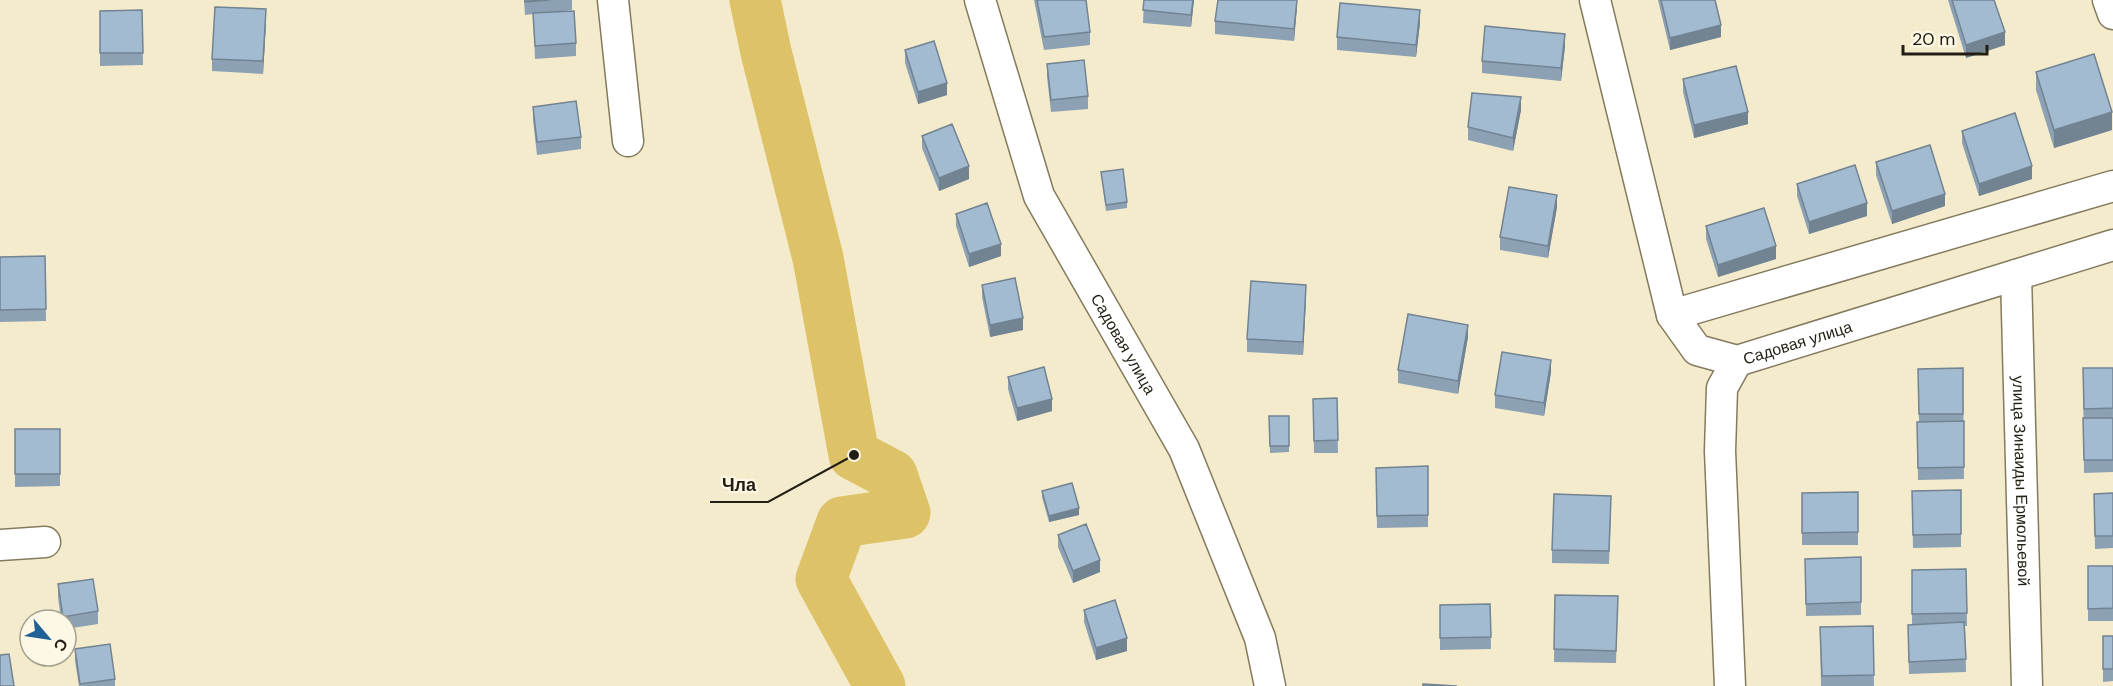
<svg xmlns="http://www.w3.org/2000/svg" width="2113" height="686" font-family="'DM Sans',sans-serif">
	<rect width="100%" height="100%" fill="#f4ebcc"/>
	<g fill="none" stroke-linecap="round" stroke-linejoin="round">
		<path stroke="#ddc268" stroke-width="51" d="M755 0 766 52 818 258 854 455 892 475 905 513 842 522 821 579 880 686"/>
		<defs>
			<g id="minor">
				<path d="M613 0 628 141"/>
				<path id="s1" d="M980 0 1039 196 1184 449 1260 638 1270 686"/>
				<path id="s2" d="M1595 0 1672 315 1697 350 1737 361 2113 245"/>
				<path d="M2108 0 2113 14"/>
				<path id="s3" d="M2016 275 2027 686"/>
				<path d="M1672 315 2113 186"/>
				<path d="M0 545 45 542"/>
				<path d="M1730 686 1720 451 1722 388 1737 361"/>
			</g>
		</defs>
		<use href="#minor" stroke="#847b5f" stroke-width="33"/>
		<use href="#minor" stroke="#fff" stroke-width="30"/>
	</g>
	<path fill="#8ca1b4" d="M524 0H572V10L559 12 576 43V56L535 59 533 14 525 15Z
		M1034 0H1086L1090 32V45L1044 50Z
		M1144 0H1194L1191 27 1143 23Z
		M1297 0 1294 41 1215 34V21Z
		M1658 0H1715L1721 37 1670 50Z
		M1948 0H1994L2005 45 1966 58Z
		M142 10 143 65 100 66V11Z
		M266 22 263 74 212 71V59Z
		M1420 23 1416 57 1337 50V37Z
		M1565 46 1561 81 1482 73V61Z
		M905 50 947 95 918 104 905 63Z
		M1047 64 1088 96V109L1051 112 1047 77Z
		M2036 72 2112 130 2054 148 2036 90Z
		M1683 79 1748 124 1694 138 1683 92Z
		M533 107 581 137V149L537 155 533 120Z
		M1521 110 1513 151 1468 140V127Z
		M1962 131 2032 179 1979 196 1962 143Z
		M922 136 969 179 939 191 922 148Z
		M1876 162 1945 206 1892 224 1876 175Z
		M1101 172 1127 202V208L1106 211Z
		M1797 184 1867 216 1809 234 1797 196Z
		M1557 207 1548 258 1500 250V237Z
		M956 214 1001 256 969 267 956 226Z
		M1706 226 1776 259 1718 277 1706 239Z
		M45 256 46 321 0 322V257Z
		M982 285 1023 330 990 337 982 297Z
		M1306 298 1303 355 1247 352V339Z
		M1468 337 1458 394 1398 383V370Z
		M1963 368 1964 479 1918 480 1917 422H1919L1918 369Z
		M2083 368H2113V472L2084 473Z
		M1551 372 1544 416 1495 408V395Z
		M1008 377 1052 411 1017 421 1008 389Z
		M1337 398 1338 453H1314L1313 399Z
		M1269 416H1289V452L1270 453Z
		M15 429H60V486L15 487Z
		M1428 466V527L1377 528 1376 468Z
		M1961 490V547L1913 548 1912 491Z
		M1042 491 1079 515 1049 522 1042 497Z
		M1858 492V545H1802V493Z
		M2113 493V548L2095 549 2094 494Z
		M1611 509 1609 564 1552 563V550Z
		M1058 535 1100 572 1073 583 1058 547Z
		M1861 557V615L1806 616 1805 559Z
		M2088 566H2113V621H2088Z
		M1966 569 1967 626H1965L1966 672 1909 674 1908 637 1912 624V570Z
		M58 584 98 611V624L66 629V620H61L58 597Z
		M1555 595 1618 596 1616 663 1554 662Z
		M1490 604 1491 649 1440 650V605Z
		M1084 610 1127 651 1096 660 1084 622Z
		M1873 626 1874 686H1821L1820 627Z
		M2103 636H2113V681L2103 682Z
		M75 649 115 679V686H79L75 661Z"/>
	<path fill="#728392" d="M1193 0H1194L1191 27V15Z
		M1297 0V8L1294 41V29Z
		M266 9V22L263 74V61Z
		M1420 10V23L1416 57V45Z
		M1721 25V37L1670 50V38Z
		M2005 32V45L1966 58V45Z
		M1565 34V46L1561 81V68Z
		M947 83V95L918 104V92Z
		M1521 97V110L1513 151V138Z
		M1748 112V124L1694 138V125Z
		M2112 112V130L2054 148V130Z
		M969 166V179L939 191V178Z
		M2032 166V179L1979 196V184Z
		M1945 194V206L1892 224V211Z
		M1557 195V207L1548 258V246Z
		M1867 203V216L1809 234V222Z
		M1001 244V256L969 267V254Z
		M1776 246V259L1718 277V265Z
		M1306 285V298L1303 355V342Z
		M1023 318V330L990 337V325Z
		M1468 325V337L1458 394V381Z
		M1551 360V372L1544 416V403Z
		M1052 399V411L1017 421V408Z
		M1079 508V515L1049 522V516Z
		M1100 560V572L1073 583V571Z
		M1127 638V651L1096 660V648Z"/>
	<path fill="#a3bbd1" stroke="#728392" stroke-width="1.5" d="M525 0H549L525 2Z
		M1037 0H1086L1090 32 1044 37Z
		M1144 0H1193L1191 15 1143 10Z
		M1218 0H1297L1294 29 1215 21Z
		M1661 0H1715L1721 25 1670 38Z
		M1952 0H1994L2005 32 1966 45Z
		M1340 3 1420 10 1416 45 1337 37Z
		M215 7 266 9 263 61 212 59Z
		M142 10 143 53H100V11Z
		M574 11 576 43 535 46 533 13Z
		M1485 26 1565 34 1561 68 1482 61Z
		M934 41 947 83 918 92 905 50Z
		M2094 54 2112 112 2054 130 2036 72Z
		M1084 60 1088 96 1051 100 1047 64Z
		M1736 66 1748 112 1694 125 1683 79Z
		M1472 93 1521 97 1513 138 1468 127Z
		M576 101 581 137 537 142 533 107Z
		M2015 113 2032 166 1979 184 1962 131Z
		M952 124 969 166 939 178 922 136Z
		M1930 145 1945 194 1892 211 1876 162Z
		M1855 165 1867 203 1809 222 1797 184Z
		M1123 169 1127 202 1106 205 1101 172Z
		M1509 187 1557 195 1548 246 1500 237Z
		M987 203 1001 244 969 254 956 214Z
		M1764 208 1776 246 1718 265 1706 226Z
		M45 256 46 309 0 310V257Z
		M1015 278 1023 318 990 325 982 285Z
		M1251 281 1306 285 1303 342 1247 339Z
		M1408 314 1468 325 1458 381 1398 370Z
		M1502 352 1551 360 1544 403 1495 395Z
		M1044 367 1052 399 1017 408 1008 377Z
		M1963 368V414H1919L1918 369Z
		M2083 368H2113V408L2084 409Z
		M1337 398 1338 440 1314 441 1313 399Z
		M1269 416H1289V446H1270Z
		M2083 418H2113V460H2084Z
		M1964 421V467L1918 468 1917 422Z
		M15 429H60V474H15Z
		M1428 466V515L1377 516 1376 468Z
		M1072 483 1079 508 1049 516 1042 491Z
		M1961 490V534L1913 535 1912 491Z
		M1858 492V532L1802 533V493Z
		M2113 493V536H2095L2094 494Z
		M1554 494 1611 496 1609 551 1552 550Z
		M1086 524 1100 560 1073 571 1058 535Z
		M1861 557V602L1806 604 1805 559Z
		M2088 566H2113V608L2088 609Z
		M1966 569 1967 613 1912 614V570Z
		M93 579 98 611 63 617 58 584Z
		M1555 595 1618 596 1616 651 1554 649Z
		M1115 600 1127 638 1096 648 1084 610Z
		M1490 604 1491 637 1440 638V605Z
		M1964 622 1966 659 1909 662 1908 625Z
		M1873 626 1874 675 1822 676 1820 627Z
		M2103 636H2113V669H2103Z
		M110 644 115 679 80 684 75 649Z
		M9 654 14 686H0V655Z
		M1423 684 1457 686H1423Z"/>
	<g text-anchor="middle" stroke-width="4.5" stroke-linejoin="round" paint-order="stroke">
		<g font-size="16" fill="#221e13" stroke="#fdf8e5">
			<text dy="6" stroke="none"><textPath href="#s2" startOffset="472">Садовая улица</textPath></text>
			<text dy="6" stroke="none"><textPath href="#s1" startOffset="375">Садовая улица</textPath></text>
			<text dy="6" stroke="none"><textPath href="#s3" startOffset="206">улица Зинаиды Ермольевой</textPath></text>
		</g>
	</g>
	<path fill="none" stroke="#221e13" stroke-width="2" d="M854 455L768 502H710"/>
	<circle fill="#221e13" stroke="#fdf8e5" stroke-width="2" cx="854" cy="455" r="6"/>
	<g font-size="18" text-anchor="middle" font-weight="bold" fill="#221e13" stroke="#fdf8e5" stroke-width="4.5" stroke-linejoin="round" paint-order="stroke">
		<text x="739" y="491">Чла</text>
	</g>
	<g transform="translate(48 638) rotate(119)"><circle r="28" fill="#fdf8e5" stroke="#a5a191" stroke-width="1.5"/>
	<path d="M0-4.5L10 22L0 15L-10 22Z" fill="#1f6196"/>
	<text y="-9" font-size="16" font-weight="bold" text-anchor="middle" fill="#221e13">С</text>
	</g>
	<path d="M1903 45v9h84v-9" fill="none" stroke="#221e13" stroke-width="3"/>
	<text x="1912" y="45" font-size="18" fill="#221e13" stroke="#fdf8e5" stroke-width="4.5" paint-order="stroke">20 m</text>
</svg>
